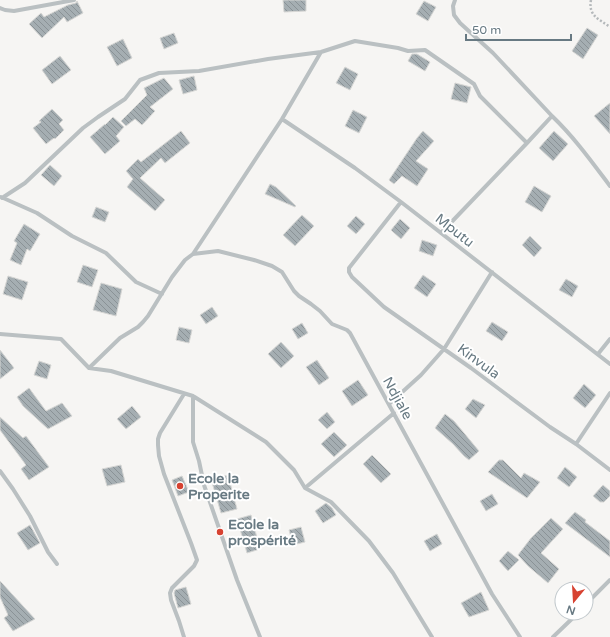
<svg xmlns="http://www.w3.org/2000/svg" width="610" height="637" font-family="'Varela Round',sans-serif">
	<defs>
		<pattern id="building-back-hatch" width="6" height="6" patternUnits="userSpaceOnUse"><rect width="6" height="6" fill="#a5aeb2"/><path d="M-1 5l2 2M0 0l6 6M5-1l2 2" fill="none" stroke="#8a9296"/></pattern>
	</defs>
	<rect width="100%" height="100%" fill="#f6f5f3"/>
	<path fill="url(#building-back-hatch)" stroke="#d7d7d5" d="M283 0H306V11L284 12Z
		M77 1 83 13 67 22 64 17 42 38 29 24 41 13 44 17 68 5 76 3Z
		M424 1 436 7 428 21 416 14Z
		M587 28 598 35 583 59 572 51Z
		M174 33 178 43 164 49 160 38Z
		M123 39 132 58 117 66 107 47Z
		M412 54H417L430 62 425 71 408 61Z
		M60 56 71 70 52 84 42 70Z
		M345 67 358 74 350 90 336 83Z
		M194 76 197 90 183 94 179 80Z
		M164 78 173 89 150 107 155 111 142 125 135 119 126 126 121 121 147 95 144 88Z
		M455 83 471 87 467 103 451 99Z
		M610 103V134L594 116Z
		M52 109 63 120 59 124 64 130 55 139 54 138 46 144 33 128 41 122 39 121Z
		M353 110 367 117 359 133 345 126Z
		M113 117 124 127 116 136 120 141 105 154 90 137 105 124V125Z
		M181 131 190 143 165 163 161 158 140 178 165 200 155 211 127 187 133 179 126 171 138 159 141 162Z
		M423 131 434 141 416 161 428 169 417 186 402 176 394 184 389 180 417 138Z
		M554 131 568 144 553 161 539 148Z
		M50 165 62 176 54 186 41 175Z
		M270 184 276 187 296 206 295 207 265 194Z
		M534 186 551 196 542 212 525 202Z
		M96 207 109 212 105 222 92 217Z
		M302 215 314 226 295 246 283 235Z
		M356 216 365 224 356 234 347 226Z
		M400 219 410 228 401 239 391 230Z
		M24 224 40 234 30 251 27 249 21 265 10 260 17 243 14 241Z
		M530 236 542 248 534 257 522 245Z
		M422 240 437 245 433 256 419 251Z
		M83 265 98 270 92 287 77 282Z
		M423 275 436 284 427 297 414 288Z
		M8 276 28 282 22 300 3 294Z
		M566 279 578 286 572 297 559 290Z
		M101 283 122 289 116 316 93 310Z
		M212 307 218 316 206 324 200 315Z
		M492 322 508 332 502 341 486 331Z
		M302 323 308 333 298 339 292 329Z
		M179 327 192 330 189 343 176 340Z
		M281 342 294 356 281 368 268 354Z
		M0 350 14 368 0 379Z
		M317 360 329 378 319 385 306 367Z
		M39 361 51 365 47 379 34 375Z
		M358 380 368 395 352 406 342 391Z
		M584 384 596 395 585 408 573 398Z
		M29 388 46 411 62 403 72 416 48 429 23 406 17 397Z
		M473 399 485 405 476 418 465 409Z
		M132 406 141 417 126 429 117 419Z
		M327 412 335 422 327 429 318 420Z
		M445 414 454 421 479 451 469 460 464 456 453 444 435 428Z
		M0 417 23 438 26 436 49 467 29 480 21 469 26 465 0 430Z
		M334 432 347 445 334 457 321 444Z
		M372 455 391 474 381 483 363 464Z
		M499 460H503L521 478 524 473 540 482 527 498 488 472Z
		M121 465 125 482 107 486 102 469Z
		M565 467 577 477 569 487 557 478Z
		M228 475 237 509 221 513 211 479Z
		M182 476 189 492 178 496 172 480Z
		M603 485 610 491V496L604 502H600L593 496Z
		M492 494 498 504 486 511 480 501Z
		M326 503 332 508 336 515 323 523 315 511Z
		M575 512 586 520 585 522 610 541V557L565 523Z
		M251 515 260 549 247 553 237 519Z
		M551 518 563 529 541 553 559 569 548 583 528 566 518 555 531 538Z
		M30 525 40 543 28 550 17 533Z
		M301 527 305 542 293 545 289 530Z
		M437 534 442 544 430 551 424 541Z
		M508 551 519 560 508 571 499 561Z
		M0 581 35 619 13 631 4 618 8 615 0 597Z
		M186 587 191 604 178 608 174 593 175 590Z
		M481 592 489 610 469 617 461 603Z"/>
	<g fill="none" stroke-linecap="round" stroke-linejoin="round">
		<path stroke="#b5b9bb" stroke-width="2.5" stroke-dasharray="2 2" stroke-linecap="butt" d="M591 0C588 16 599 19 610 27"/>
		<path stroke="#bac0c2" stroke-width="4" d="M455 0 453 6 454 15 460 23 493 53 552 116
			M0 8 5 10 14 11 74 0
			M282 119 355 168 401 202 610 364
			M1 197 37 213 72 236 106 253 136 282 162 294
			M2 198 25 183 83 128 98 117 125 99 140 80 159 73 199 71 268 59 321 52 355 41 398 48 408 51 425 50 474 84 480 96 527 143
			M401 202 349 268V272L352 277 384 307 471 368 550 427 576 444 610 470
			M441 233 527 143 552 116C574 137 592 162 610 186
			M193 254 218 251 254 260 272 266 282 272 294 291 299 296 311 304 320 311 332 324 347 330 350 333 492 594 520 637
			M0 334 61 339 89 368 111 371 193 396 266 442 294 470 305 488 331 502 369 541 393 573 432 637
			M598 354 610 339
			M89 368 120 338 138 327 143 322 148 316 172 277 185 260 193 254 282 119 321 52
			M184 394 160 433 158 439V445L159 456 164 474 191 543 197 560 194 566 172 588 170 593 171 600 179 621 184 637
			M193 396V442L199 461 204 485 237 580 260 637
			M389 404 421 375 444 349 492 272
			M576 444 610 393
			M0 471 13 489 30 516 48 552 57 564
			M305 488 394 413
			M586 604 610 580
			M553 637 578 613"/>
	</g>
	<g fill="#d74231" stroke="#fff" stroke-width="1.5">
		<circle cx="180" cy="486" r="4"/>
		<circle cx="220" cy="532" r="4"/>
	</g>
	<g text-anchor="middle" stroke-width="4" stroke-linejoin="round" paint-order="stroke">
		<g font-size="14" fill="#677982" stroke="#fff">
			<text transform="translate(455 230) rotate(38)" y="5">Mputu</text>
			<text transform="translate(479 361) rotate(36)" y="5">Kinvula</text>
			<text transform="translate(398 398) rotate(61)" y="5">Ndjiale</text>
		</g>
		<g font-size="14" font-weight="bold" fill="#677982" stroke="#fff" text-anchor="start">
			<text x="188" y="483">Ecole la<tspan x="188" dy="16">Properite</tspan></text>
			<text x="228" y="529">Ecole la<tspan x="228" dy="16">prospérité</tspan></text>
		</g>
	</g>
	<g transform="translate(574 601) rotate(198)"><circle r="19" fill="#ffffff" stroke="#c2c9cd"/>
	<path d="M0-3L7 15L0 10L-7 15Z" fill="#d74231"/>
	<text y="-6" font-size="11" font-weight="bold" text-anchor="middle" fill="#677982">N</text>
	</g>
	<path d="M466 34v6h105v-6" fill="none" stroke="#677982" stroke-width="2"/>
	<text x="472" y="34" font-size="12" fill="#677982" stroke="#ffffff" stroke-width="3" paint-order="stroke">50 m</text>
</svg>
